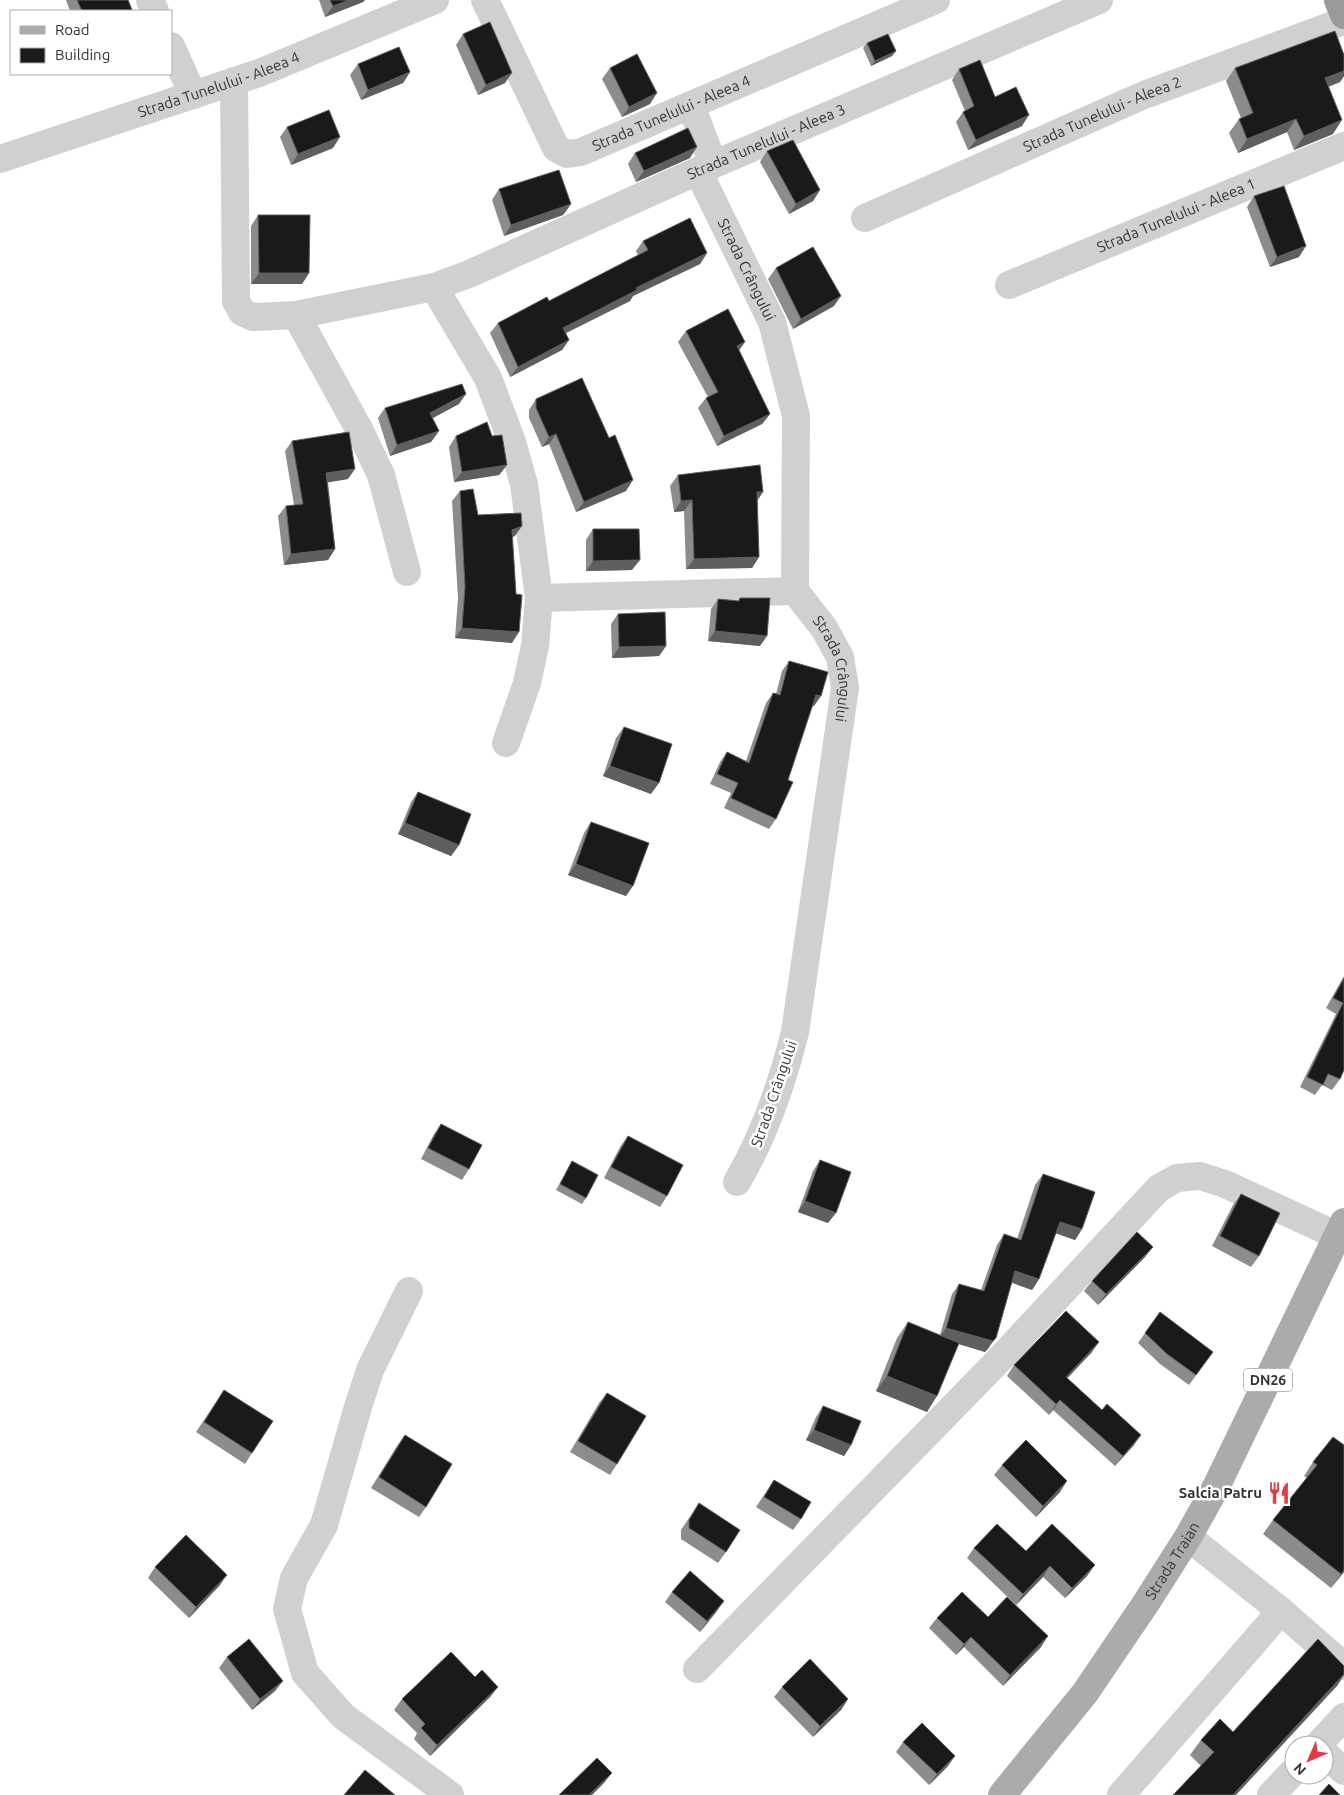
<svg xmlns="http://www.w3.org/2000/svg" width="1344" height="1795" font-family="Ubuntu,sans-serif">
	<rect width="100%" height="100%" fill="#fff"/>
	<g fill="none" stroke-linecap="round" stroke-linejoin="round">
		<g stroke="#d0d0d0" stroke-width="28">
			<path d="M150 0 155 11"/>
			<path id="s1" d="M485 0 556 148 567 154 581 152 936 0"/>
			<path d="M171 46 193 95"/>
			<path id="s2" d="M234 81 236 301 242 312 253 317 296 315 434 287 469 274 698 171 1099 0"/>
			<path d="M691 105 713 164"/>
			<path id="s3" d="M0 159 259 73 435 0"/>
			<path id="s4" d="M698 171 772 322 796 416 795 591 824 628 840 657 845 688 795 1032C782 1084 764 1136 737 1182"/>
			<path id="s5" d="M865 218 1144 95 1344 21"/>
			<path id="s6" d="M1009 285 1344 146"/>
			<path d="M434 287 488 378 512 442 524 484 539 598 535 646 527 683 506 743"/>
			<path d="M296 315 359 429 381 475 407 572"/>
			<path d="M539 598 795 591"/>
			<path d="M409 1291 370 1370 358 1407 324 1525 294 1578 287 1609 305 1673 343 1716 450 1795"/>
			<path d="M1188 1537 1281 1611 1344 1666"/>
			<path d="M697 1669 1000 1359 1159 1188 1177 1178 1200 1176 1225 1184 1338 1236"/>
			<path d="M1318 1745 1344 1717"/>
			<path d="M1324 1753 1344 1771"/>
			<path d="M1121 1795 1281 1611"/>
			<path d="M1271 1795 1294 1771"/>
		</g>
		<path stroke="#ababab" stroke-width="28" id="s7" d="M1002 1795 1085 1693 1146 1603 1188 1537 1217 1485 1344 1222"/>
		<path stroke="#9a9a9a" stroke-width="28" d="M1338 0 1344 15"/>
	</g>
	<path fill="#8c8c8c" d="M66 0H128L132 10 131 11H70Z
		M319 0H365L363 2 325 17Z
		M463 34 505 83 478 95 456 45Z
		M867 43 896 51 892 56 871 66 863 48Z
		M1344 55V76L1340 82 1328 87 1333 134 1294 150 1287 132 1238 153 1229 133 1239 119 1241 118 1226 81 1235 68Z
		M358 64 410 72 403 83 361 100 350 75Z
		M610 68 650 104 622 117 602 79Z
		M959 69 995 97 1022 126 968 150 956 122 963 112 965 111 952 80Z
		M287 127 333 148 291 165 280 137Z
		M767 151 820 190 813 201 789 214 760 162Z
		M635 153 690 158 636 182 628 164Z
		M499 189 571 204 563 215 504 236 492 200Z
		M1254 196 1299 257 1270 267 1247 207Z
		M258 215 309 273 302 284H251V226Z
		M643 241 707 253 700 264 633 296 630 301 566 333 569 340 562 350 510 377 490 333 498 323 549 301 638 255 636 251Z
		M776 268 834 306 793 329 768 279Z
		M686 331 739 351 770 414 762 424 717 446 698 408 706 398 708 397 678 342Z
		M536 399 626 491 576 512 549 444 542 447 529 418V410Z
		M459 404 432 418 439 431 431 442 390 456 378 418 385 408Z
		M456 436H492L507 465 499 475 454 482 449 447Z
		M292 441 348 479 328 482 335 549 328 560 284 565 278 516 286 506 294 505 285 451Z
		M678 475 763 492 757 501 759 557 752 568 686 569 684 511 674 512 670 486Z
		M460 491 478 515 515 536 512 537V643L455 638 458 598 452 501Z
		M593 529 632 570 586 571V540Z
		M740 598 760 646 708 641 711 609 718 599 738 601Z
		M618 614 666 646 659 656 612 658 611 624Z
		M789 661 814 706H812L788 780 776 819 769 829 724 808 731 793 710 784 720 762 727 752 746 761 766 703 773 693 776 694 782 671Z
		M624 727 651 794 603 776 616 738Z
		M418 792 459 845 451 856 398 834 411 802Z
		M591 822 626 896 568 875 584 833Z
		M1344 976V1070L1340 1079 1332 1090 1322 1085 1315 1095 1300 1087 1336 1014 1326 1008Z
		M441 1124 469 1169 462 1180 421 1159 434 1134Z
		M628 1136 667 1196 660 1207 604 1178 620 1147Z
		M820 1160 828 1223 798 1212 813 1171Z
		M572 1161 586 1198 582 1204 556 1190 569 1167Z
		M1043 1174 1082 1229 1075 1240 1056 1233 1039 1279 1032 1290 1012 1283 989 1348 985 1352 959 1344 927 1412 876 1391 897 1338 908 1322 940 1335 952 1294 959 1284 981 1290 997 1245 1004 1234 1017 1239 1035 1185Z
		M1241 1194 1259 1256 1251 1267 1212 1246 1233 1205Z
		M1153 1247 1145 1257 1098 1305 1084 1291 1092 1281Z
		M1160 1312 1213 1352 1189 1385 1160 1364 1138 1343Z
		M1092 1352 1067 1378 1134 1445 1115 1466 1053 1410 1049 1415 1007 1376 1014 1365Z
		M224 1390 252 1453 245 1464 196 1432Z
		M607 1393 617 1464 610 1475 570 1452 599 1403Z
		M823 1406 851 1445 844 1456 806 1440 816 1417Z
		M405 1435 426 1507 419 1517 371 1488 397 1446Z
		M1344 1445V1572L1331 1588 1263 1534 1273 1520 1307 1478 1304 1476 1313 1462Z
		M1002 1465 1060 1492 1036 1517 994 1475Z
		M774 1480 801 1519 793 1530 756 1507Z
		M699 1503 726 1552 718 1563 681 1539V1530Z
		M974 1548 1026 1551 1087 1576 1065 1598 1043 1577 1016 1605 967 1558Z
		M155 1567 220 1585 189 1618 148 1578Z
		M672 1592 717 1611 700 1632 665 1602Z
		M988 1617 1041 1647 1003 1686 964 1647 956 1655 929 1628 937 1618Z
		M227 1657 275 1691 252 1710 219 1668Z
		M1344 1666V1675L1337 1686 1201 1766 1190 1755 1201 1740 1233 1732Z
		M498 1687 490 1697 430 1756 414 1739 417 1733 394 1710 402 1699Z
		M782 1687 848 1699 841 1710 813 1737 774 1697Z
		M903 1742 948 1766 929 1785 896 1752Z"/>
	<path fill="#5f5f5f" d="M349 0H365L363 2 325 17 333 6Z
		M896 51 892 56 871 66 875 61Z
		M1344 71V76L1340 82 1315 92 1325 78Z
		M410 72 403 83 361 100 368 90Z
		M512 73 505 83 478 95 486 85Z
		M657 93 650 104 622 117 629 107Z
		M1029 115 1022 126 968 150 976 140Z
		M1296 119 1287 132 1238 153 1247 139Z
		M1342 120 1333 134 1294 150 1304 136Z
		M340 137 333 148 291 165 298 154Z
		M697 147 690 158 636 182 644 171Z
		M820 190 813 201 789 214 796 204Z
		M571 204 563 215 504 236 511 225Z
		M1306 246 1299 257 1270 267 1277 257Z
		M707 253 700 264 633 296 630 301 556 338 563 328 636 288Z
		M259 273H309L302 284H251Z
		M841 296 834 306 793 329 801 319Z
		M569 340 562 350 510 377 518 367Z
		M745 342 738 352 737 346Z
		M466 394 459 404 422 424 430 413Z
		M770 414 762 424 717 446 724 436Z
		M439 431 431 442 390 456 397 445Z
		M556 434 549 444 542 447 549 437Z
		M507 465 499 475 454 482 462 472Z
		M355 469 348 479 319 484 326 473Z
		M633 480 626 491 576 512 584 502Z
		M757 492H763L756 502Z
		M692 500 684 511 674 512 681 501Z
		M522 526 515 536 505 540 512 530Z
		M335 549 328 560 284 565 291 554Z
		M759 557 752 568 686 569 694 559Z
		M640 560 632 570 586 571 593 561Z
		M462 628 519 632 512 643 455 638Z
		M715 631 767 636 760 646 708 641Z
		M666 646 659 656 612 658 619 647Z
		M816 695 821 696 814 706 809 705Z
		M610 766 659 783 651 794 603 776Z
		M405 823 459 845 451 856 398 834Z
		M576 864 633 886 626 896 568 875Z
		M805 1201 836 1213 828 1223 798 1212Z
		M1060 1222 1082 1229 1075 1240 1052 1232Z
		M1153 1247 1145 1257 1098 1305 1106 1294Z
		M1015 1271 1039 1279 1032 1290 1008 1281Z
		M946 1328 996 1338 985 1352 939 1338Z
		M1099 1342 1092 1352 1059 1387 1066 1377Z
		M887 1376 937 1396 927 1412 876 1391Z
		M1060 1400 1053 1410 1049 1415 1056 1404Z
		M814 1430 851 1445 844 1456 806 1440Z
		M1141 1435 1134 1445 1115 1466 1123 1456Z
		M1067 1481 1060 1492 1036 1517 1043 1506Z
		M1095 1565 1087 1576 1065 1598 1072 1588Z
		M1050 1566 1043 1577 1016 1605 1023 1594Z
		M1344 1570V1572L1331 1588 1341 1574Z
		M227 1575 220 1585 189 1618 196 1607Z
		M724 1601 717 1611 700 1632 707 1621Z
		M1048 1636 1041 1647 1003 1686 1010 1675Z
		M971 1637 964 1647 956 1655 964 1644Z
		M1344 1674V1675L1337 1686 1236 1795H1233Z
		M283 1681 275 1691 252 1710 260 1699Z
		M498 1687 490 1697 430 1756 437 1745Z
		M848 1699 841 1710 813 1737 820 1726Z
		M955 1756 948 1766 929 1785 937 1774Z
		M612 1773 604 1783 592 1795H589Z"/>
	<path fill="#1a1a1a" stroke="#5f5f5f" d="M77 0H128L132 10 129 11H82Z
		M330 0H349L333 6Z
		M490 22 512 73 486 85 463 34Z
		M1335 31 1344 55V71L1325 78 1342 120 1304 136 1296 119 1247 139 1239 119 1253 113 1235 68Z
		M888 34 896 51 875 61 867 43Z
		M399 47 410 72 368 90 358 64Z
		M637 54 657 93 629 107 610 68Z
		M980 60 995 97 1016 87 1029 115 976 140 963 112 974 106 959 69Z
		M329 110 340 137 298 154 287 127Z
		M688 128 697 147 644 171 635 153Z
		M793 140 820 190 796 204 767 151Z
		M559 170 571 204 511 225 499 189Z
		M1284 186 1306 246 1277 257 1254 196Z
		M258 215H310L309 273H259Z
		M690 218 707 253 636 288 637 290 563 328 569 340 518 367 498 323 547 297 549 301 648 250 643 241Z
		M813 247 841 296 801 319 776 268Z
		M728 309 745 342 737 346 770 414 724 436 706 398 718 392 686 331Z
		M582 378 609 438 615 435 633 480 584 502 556 434 549 437 536 408V399Z
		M462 384 466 394 430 413 439 431 397 445 385 408Z
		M487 422 492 436 502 435 507 465 462 472 456 436Z
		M349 432 355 469 326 473 335 549 291 554 286 506 303 504 292 441Z
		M760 465 763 492H757L759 557 694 559 692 500 681 501 678 475Z
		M473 489 478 515 521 513 522 526 512 530 516 594 522 595 519 632 462 628 465 587 460 491Z
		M593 529H639L640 560 593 561Z
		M740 598H770L767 636 715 631 718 599 739 601Z
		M665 612 666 646 619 647 618 614Z
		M789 661 828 672 821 696 816 695 788 780 793 782 776 819 731 798 738 783 717 774 727 752 749 763 773 693 780 695Z
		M624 727 672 744 659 783 610 766Z
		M418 792 471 814 459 845 405 823Z
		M591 822 649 843 633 886 576 864Z
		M1344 978V1070L1340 1079 1328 1074 1323 1085 1307 1077 1343 1003 1333 998Z
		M441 1124 482 1145 469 1169 428 1148Z
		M628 1136 683 1165 667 1196 611 1167Z
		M820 1160 851 1172 836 1213 805 1201Z
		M572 1161 598 1175 586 1198 560 1184Z
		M1043 1174 1095 1192 1082 1229 1060 1222 1039 1279 1015 1271 996 1338 993 1341 946 1328 959 1284 984 1291 1004 1234 1021 1240Z
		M1241 1194 1280 1213 1259 1256 1220 1236Z
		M1137 1232 1153 1247 1106 1294 1092 1281Z
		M1066 1311 1099 1342 1066 1377 1102 1410 1107 1404 1141 1435 1123 1456 1060 1400 1056 1404 1014 1365Z
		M1160 1312 1213 1352 1196 1375 1167 1354 1145 1333Z
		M908 1322 959 1343 937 1396 887 1376Z
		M224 1390 273 1421 252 1453 204 1422Z
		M607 1393 646 1416 617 1464 578 1441Z
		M823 1406 861 1421 851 1445 814 1430Z
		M405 1435 452 1464 426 1507 379 1477Z
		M1333 1437 1344 1445V1570L1341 1574 1273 1520 1317 1465 1313 1462Z
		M1026 1440 1067 1481 1043 1506 1002 1465Z
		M774 1480 811 1502 801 1519 764 1497Z
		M699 1503 740 1530 726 1552 689 1528V1520Z
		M997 1524 1026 1551 1052 1524 1095 1565 1072 1588 1050 1566 1023 1594 974 1548Z
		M186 1535 227 1575 196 1607 155 1567Z
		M690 1571 724 1601 707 1621 672 1592Z
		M962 1592 988 1617 1007 1597 1048 1636 1010 1675 971 1637 964 1644 937 1618Z
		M249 1639 283 1681 260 1699 227 1657Z
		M1318 1639 1344 1666V1674L1233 1795H1173L1214 1752 1201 1740 1220 1719 1233 1732Z
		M451 1652 475 1677 482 1670 498 1687 437 1745 421 1728 425 1724 402 1699Z
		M810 1659 848 1699 820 1726 782 1687Z
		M922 1723 955 1756 937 1774 903 1742Z
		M597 1758 612 1773 589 1795H559Z
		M365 1770 395 1795H344Z
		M1329 1784 1340 1795H1319Z"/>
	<defs>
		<symbol id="restaurant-bare" viewBox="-9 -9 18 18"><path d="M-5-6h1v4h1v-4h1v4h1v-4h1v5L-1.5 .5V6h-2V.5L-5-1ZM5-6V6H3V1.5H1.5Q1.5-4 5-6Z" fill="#e63946" stroke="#fff" stroke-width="2.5" paint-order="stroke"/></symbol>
	</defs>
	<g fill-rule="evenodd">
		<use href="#restaurant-bare" x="1263" y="1477" width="32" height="32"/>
	</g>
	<g text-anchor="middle" stroke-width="5" stroke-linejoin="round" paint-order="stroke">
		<rect fill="#fff" stroke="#707070" stroke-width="1" x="1244" y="1368.5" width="48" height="23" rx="4"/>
		<g font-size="14" font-weight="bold" fill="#333">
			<text x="1268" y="1385">DN26</text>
		</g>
		<g font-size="15" fill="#333" stroke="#fff">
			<text dy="5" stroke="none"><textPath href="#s3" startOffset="231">Strada Tunelului - Aleea 4</textPath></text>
			<text dy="5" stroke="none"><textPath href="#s1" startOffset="289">Strada Tunelului - Aleea 4</textPath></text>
			<text dy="5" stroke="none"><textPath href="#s5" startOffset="259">Strada Tunelului - Aleea 2</textPath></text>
			<text dy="5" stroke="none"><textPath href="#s2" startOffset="791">Strada Tunelului - Aleea 3</textPath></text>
			<text dy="5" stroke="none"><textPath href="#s6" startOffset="181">Strada Tunelului - Aleea 1</textPath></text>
			<text dy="5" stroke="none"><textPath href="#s4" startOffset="110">Strada Crângului</textPath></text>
			<text dy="5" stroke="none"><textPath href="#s4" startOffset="530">Strada Crângului</textPath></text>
			<text transform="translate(774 1094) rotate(-71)" y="5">Strada Crângului</text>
			<text dy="5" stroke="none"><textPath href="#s7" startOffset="290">Strada Traian</textPath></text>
		</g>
		<g font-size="15" font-weight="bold" fill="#333" stroke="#fff" text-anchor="end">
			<text x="1262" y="1498">Salcia Patru</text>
		</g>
	</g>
	<rect x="10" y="10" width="162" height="65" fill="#ffffff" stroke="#adadad"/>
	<rect x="20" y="26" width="25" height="8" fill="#ababab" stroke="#adadad"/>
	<text x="55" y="35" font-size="15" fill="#333333">Road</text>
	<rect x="20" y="48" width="25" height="15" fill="#1a1a1a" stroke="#adadad"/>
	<text x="55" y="60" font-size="15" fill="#333333">Building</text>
	<g transform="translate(1309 1760) rotate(225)"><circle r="24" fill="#ffffff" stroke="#adadad"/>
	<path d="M0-4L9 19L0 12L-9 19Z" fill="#e63946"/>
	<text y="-8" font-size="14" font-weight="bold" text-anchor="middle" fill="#333333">N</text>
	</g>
</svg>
